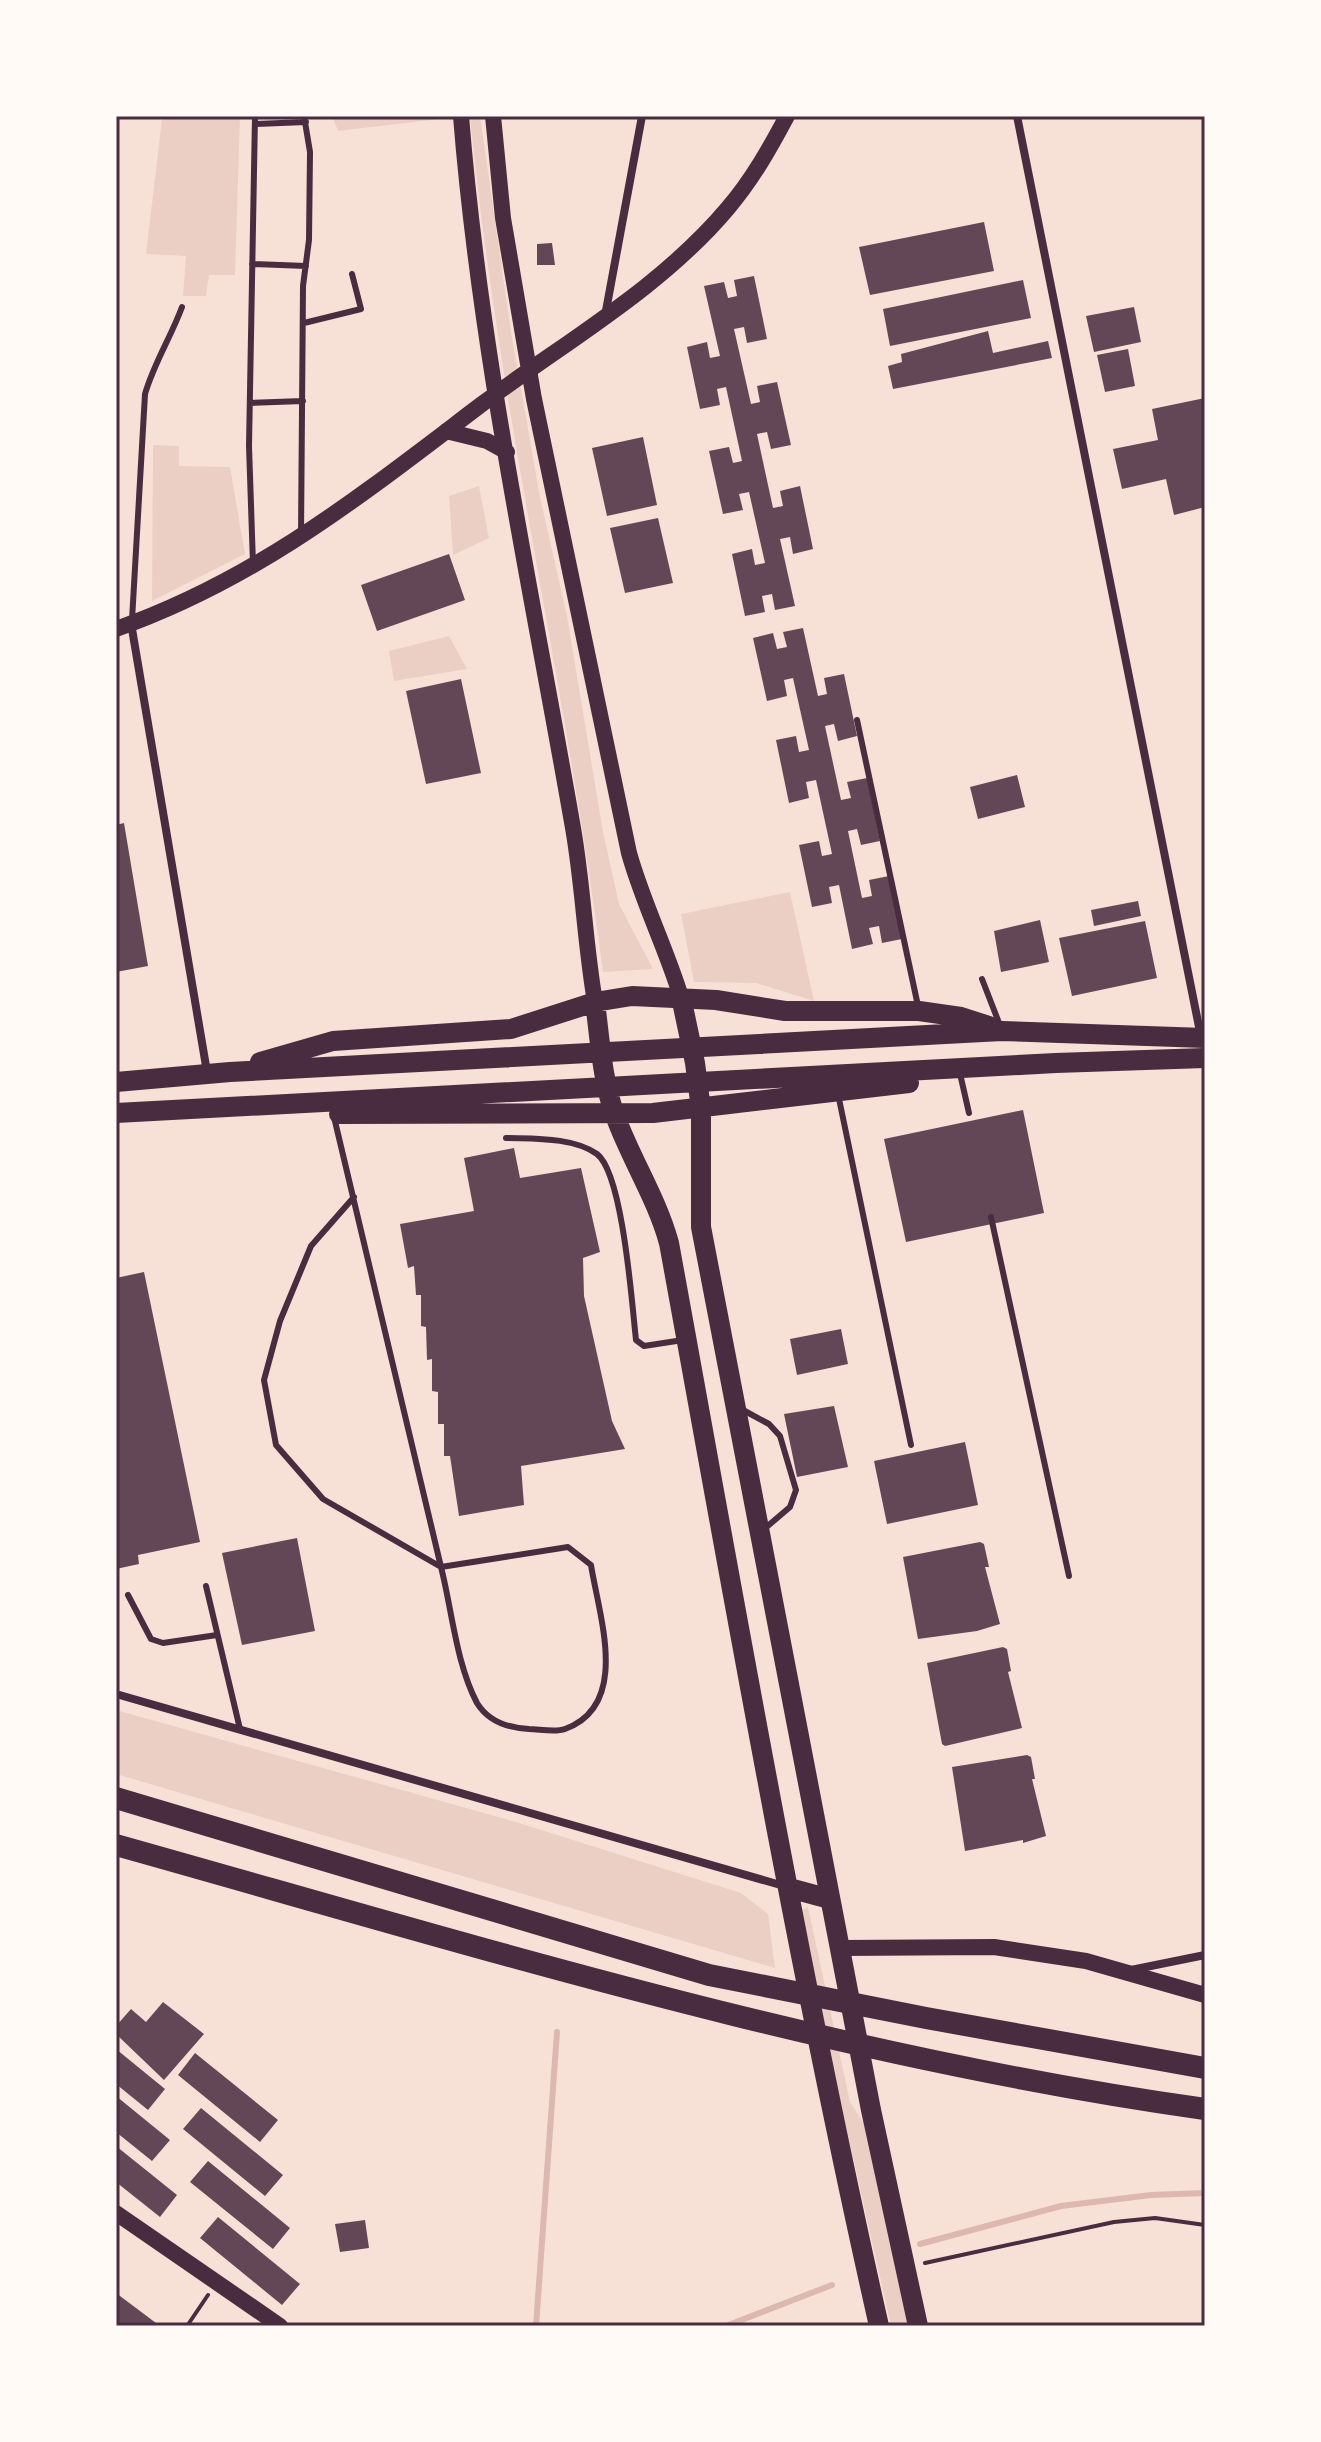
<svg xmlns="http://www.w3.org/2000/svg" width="1321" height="2442" font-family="Roboto,sans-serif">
	<rect width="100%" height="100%" fill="#f7e1d7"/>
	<path fill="#ebcfc5" d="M139 116H240L235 275H209L206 296H183L186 256 146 254 162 119Z
		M332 116H448V118L338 131Z
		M470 116H480L511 332 540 497 567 616 603 832 619 904 653 969 603 972C566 686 498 404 470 116Z
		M153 445 179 446V466L230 467 245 554 152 601Z
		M479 486 489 538 453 555 449 496Z
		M449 636 467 669 394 681 389 651Z
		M790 892 814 1001 756 983 694 982 681 914Z
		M116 1710 516 1822 741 1893 768 1914 775 1968 116 1774Z
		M808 1907 850 2102 867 2128 909 2326H891L798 1912Z"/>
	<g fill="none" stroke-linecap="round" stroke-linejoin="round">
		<path stroke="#dcb8b0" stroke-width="6" d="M920 2244 1061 2206 1151 2195 1205 2193
			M536 2326 557 2032
			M726 2326 832 2285"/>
	</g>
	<path fill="#644757" d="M984 222 994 271 870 295 859 247Z
		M552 243 555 265H537V244Z
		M754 276 767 339 747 343 744 327 734 329 751 404 760 402 757 386 777 382 791 445 771 449 767 432 757 434 773 508 783 506 780 491 800 486 813 549 793 554 790 537 780 539 795 606 775 610 772 594 762 596 765 612 745 616 732 554 752 549 755 565 765 563 749 492 739 494 743 510 723 514 709 451 729 447 733 463 742 461 726 387 717 389 720 405 700 409 687 347 707 342 710 358 720 356 704 286 724 282 728 298 737 296 734 280Z
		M1023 280 1031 318 890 346 883 309Z
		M1134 307 1141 342 1094 352 1086 316Z
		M988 331 993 353 1048 341 1052 358 893 389 888 366 902 362 901 354Z
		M1128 349 1135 386 1105 392 1097 355Z
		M1205 398V507L1174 515 1166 479 1122 489 1113 449 1158 440 1152 409Z
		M643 437 657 505 607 516 592 448Z
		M658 518 673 583 625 593 610 528Z
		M449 554 465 600 377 631 361 585Z
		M803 628 818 696 827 694 824 678 844 674 857 736 838 741 834 724 825 726 841 800 851 798 847 782 867 778 880 841 861 845 857 829 848 831 862 898 872 896 869 880 889 876 902 939 882 943 879 926 869 928 873 944 852 949 839 885 829 887 832 903 812 907 799 845 819 841 822 856 832 854 816 780 806 782 809 798 789 803 776 740 796 736 799 752 809 750 793 678 784 680 787 696 767 701 753 638 773 633 777 649 787 647 783 632Z
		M461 679 481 773 426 784 406 691Z
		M1017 775 1025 807 978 819 970 787Z
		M124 823 148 966 116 972V825Z
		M1138 901 1141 916 1094 926 1091 910Z
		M1040 920 1049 962 1001 972 994 931Z
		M1145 921 1157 978 1072 996 1059 938Z
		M1023 1110 1044 1213 906 1242 884 1139Z
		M514 1148 520 1178 581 1168 600 1252 583 1258 584 1296 612 1421 625 1449 521 1466 524 1505 459 1516 450 1456H444V1424H438V1392L432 1391V1359L427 1360 426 1327 421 1326V1295H416L414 1266 408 1268 400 1224 474 1211 464 1158Z
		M144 1272 200 1542 138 1555 139 1564 116 1569V1278Z
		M841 1329 848 1364 797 1375 790 1339Z
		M834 1406 848 1467 797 1477 784 1414Z
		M965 1442 978 1505 887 1524 874 1461Z
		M297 1538 315 1631 242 1645 222 1553Z
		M980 1542 984 1544 989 1567H985L1000 1624 977 1631 918 1639 903 1557Z
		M1003 1647 1007 1649 1011 1671 1008 1672 1022 1728 945 1746 942 1744 927 1663Z
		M1027 1755 1031 1757 1035 1779H1032L1046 1836 1023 1843V1840L965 1851 952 1767Z
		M163 2002 204 2034 164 2080 116 2034V2026L131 2009 146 2022Z
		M116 2049 165 2089 148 2110 116 2084Z
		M195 2053 278 2120 260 2142 178 2075Z
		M116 2096 170 2140 152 2161 116 2132Z
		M201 2108 283 2175 265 2196 183 2129Z
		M116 2146 177 2195 160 2217 116 2182Z
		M208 2161 290 2228 273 2249 190 2182Z
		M218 2217 300 2284 282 2305 200 2238Z
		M365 2220 369 2248 340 2252 335 2224Z
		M116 2293 160 2326H116Z"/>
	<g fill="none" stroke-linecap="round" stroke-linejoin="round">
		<path stroke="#4a2c40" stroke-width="4" d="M925 2263 1114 2222 1155 2218 1205 2225
			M187 2326 208 2295"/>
		<path stroke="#4a2c40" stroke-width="6" d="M256 124 306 122
			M252 264 306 266
			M304 323 361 309 352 274
			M250 403 303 401
			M301 535 303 286 309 240 310 152 304 116
			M253 564 249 446 255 116
			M132 620 145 394C154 363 171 337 182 307
			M857 720 918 1006
			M982 979 1001 1028
			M961 1078 969 1113
			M838 1094 911 1445
			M334 1117 441 1567 323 1499 276 1445 264 1380 280 1321 311 1246 354 1197
			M506 1138C534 1139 573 1137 597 1154 623 1174 632 1305 636 1340L644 1346 683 1340
			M991 1217 1069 1576
			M743 1410 769 1424 780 1436 796 1490 790 1507 763 1530
			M568 1547 591 1565C599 1616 631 1705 565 1729 555 1733 539 1729 529 1729 508 1728 488 1721 477 1703 456 1663 452 1610 441 1567Z
			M206 1586 240 1729
			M128 1595 151 1639 163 1643 217 1635"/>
		<path stroke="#4a2c40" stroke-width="8" d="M1017 116 1201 1037
			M605 316 642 116
			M131 623 207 1072
			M116 1694 784 1886
			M1131 1970 1205 1955"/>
		<path stroke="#4a2c40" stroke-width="16" d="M461 116C480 355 532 592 573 828 583 885 585 944 595 1002
			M493 116 503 218 534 399 629 853C643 903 666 948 681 997
			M446 431 487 441 507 452
			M116 629C258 579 363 494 482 404 565 342 661 288 728 208 752 180 770 148 787 116
			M840 1948 994 1947 1086 1961 1205 1995
			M116 2213 280 2326"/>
		<path stroke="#4a2c40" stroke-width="20" d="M681 997 695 1063 701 1109V1227L871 2110 918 2326
			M595 1002C600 1040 602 1081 616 1118 632 1161 657 1199 669 1243 735 1605 798 1968 879 2326
			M260 1062 333 1041 511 1029 595 1002 632 996 716 1000 785 1011H919L961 1017 989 1026
			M116 1082 230 1072 1002 1031 1205 1038
			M116 1113 1056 1063 1205 1058
			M339 1114 653 1113 909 1083
			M789 1888 830 1899"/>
		<path stroke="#4a2c40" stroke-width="22" d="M116 1798 709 1975 926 2018 1205 2068
			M116 1845C476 1946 834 2057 1205 2109"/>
	</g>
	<rect width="1321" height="2442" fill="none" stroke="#fffaf5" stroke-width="236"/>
	<rect x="118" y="118" width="1085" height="2206" fill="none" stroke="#4a2c40" stroke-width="3"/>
</svg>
